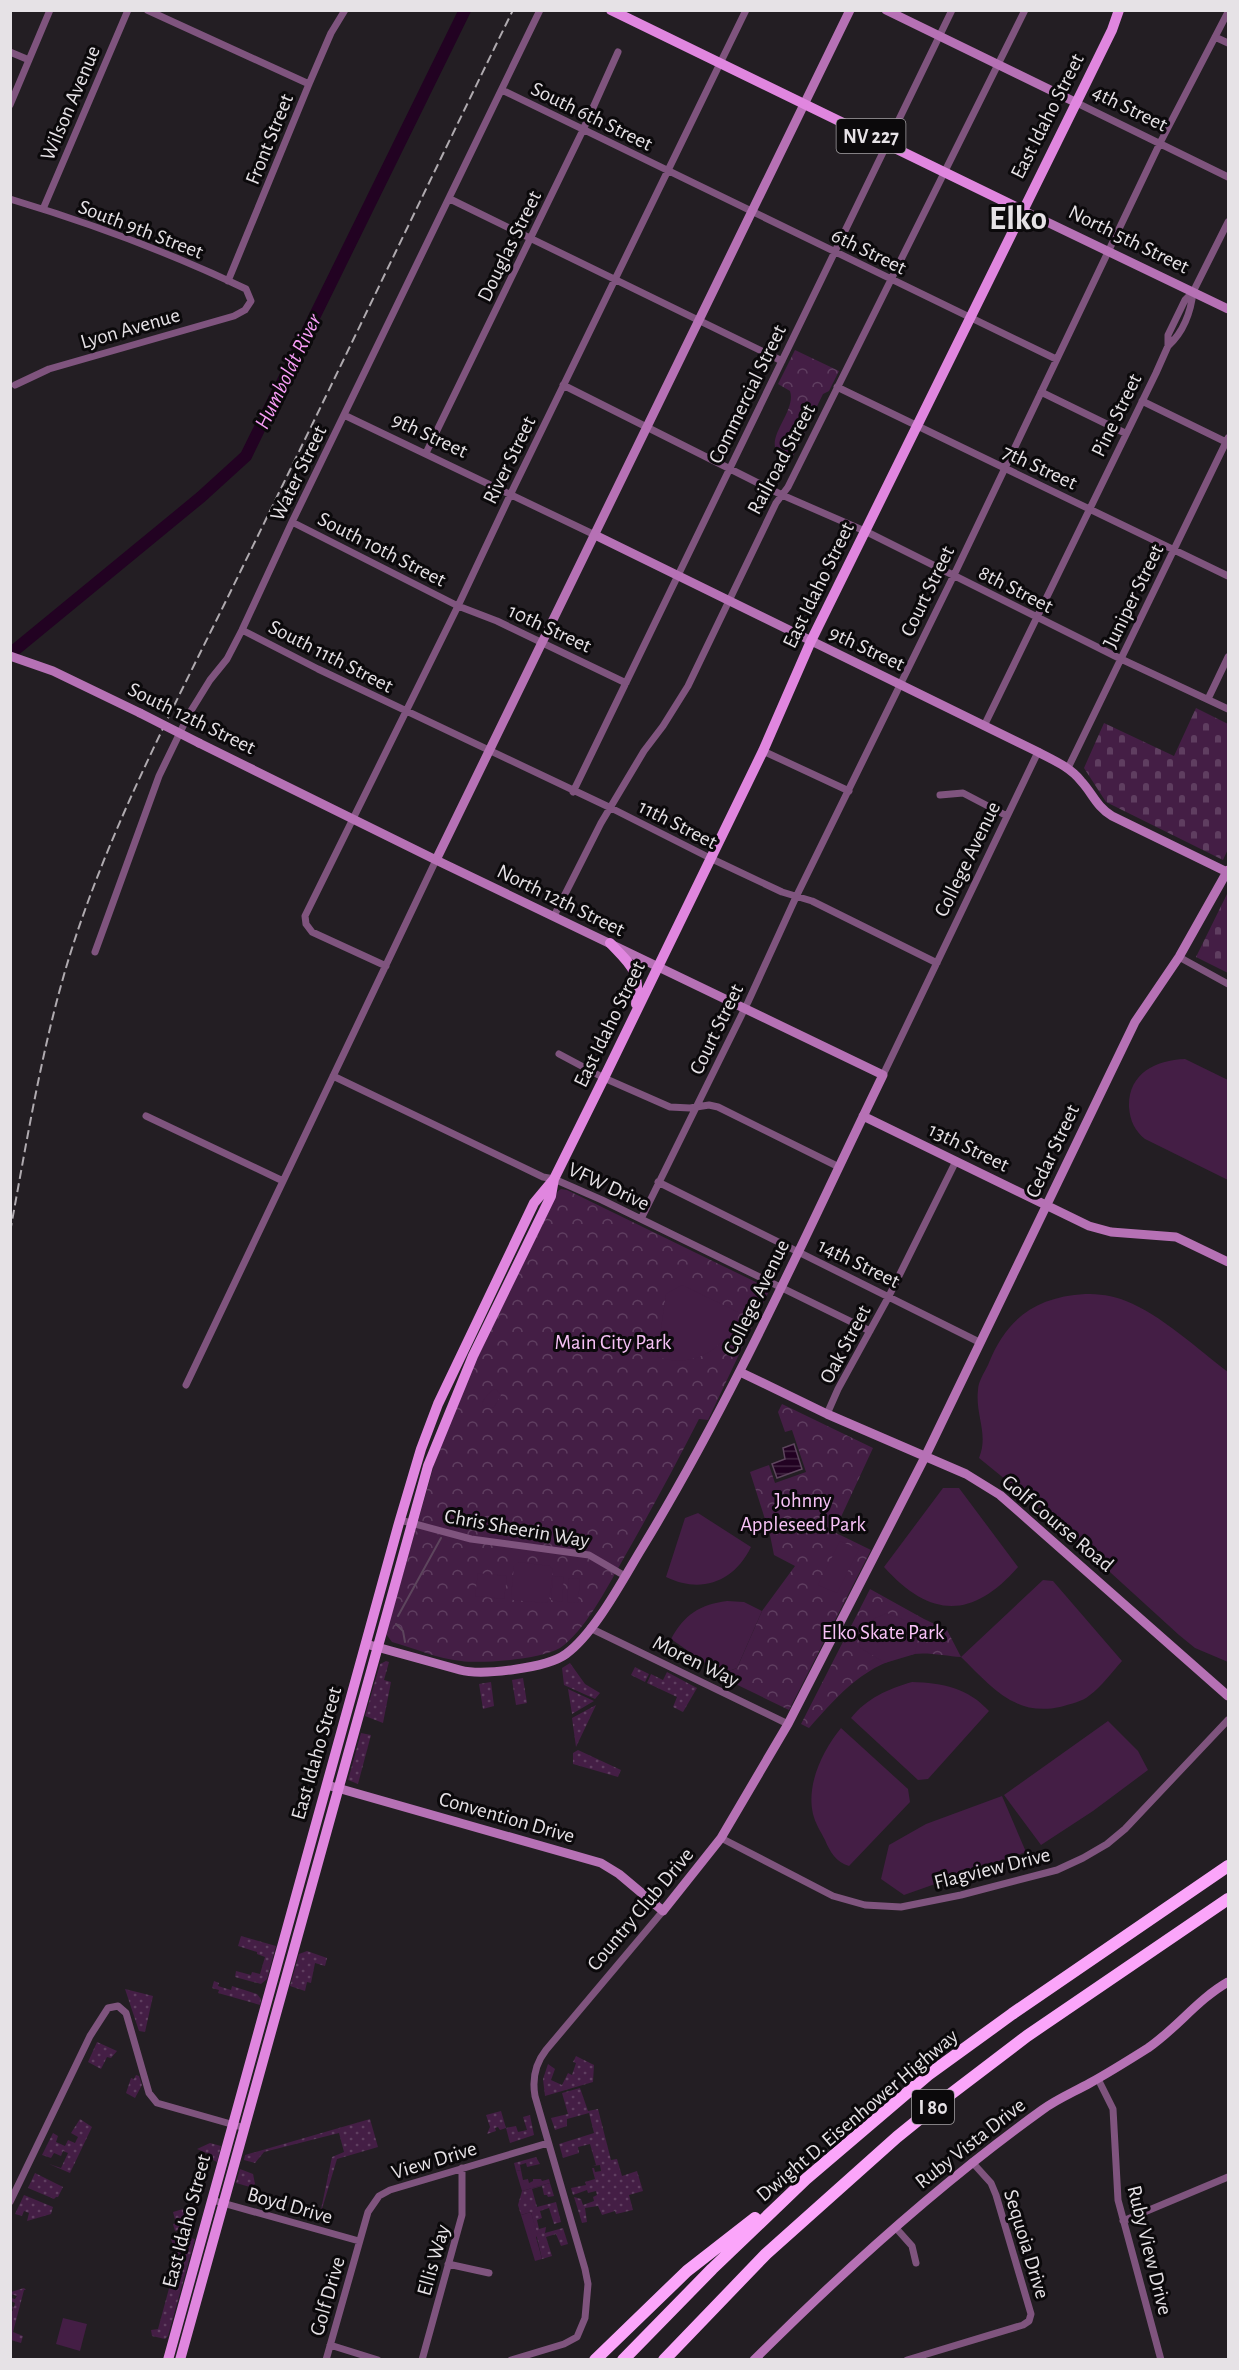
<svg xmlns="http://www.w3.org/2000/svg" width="1239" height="2370" font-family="'Alegreya Sans',sans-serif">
	<defs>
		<pattern id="grass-dots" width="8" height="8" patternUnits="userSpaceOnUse" patternTransform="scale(1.5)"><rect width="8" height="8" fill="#441e45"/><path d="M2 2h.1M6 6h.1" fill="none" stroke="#5f3e60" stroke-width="1.8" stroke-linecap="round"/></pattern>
		<pattern id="cemetery-stones" width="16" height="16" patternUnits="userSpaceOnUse" patternTransform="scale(1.5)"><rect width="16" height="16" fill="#441e45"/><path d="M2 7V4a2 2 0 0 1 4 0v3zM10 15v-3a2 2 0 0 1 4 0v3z" fill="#5f3e60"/></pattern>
		<pattern id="park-crowns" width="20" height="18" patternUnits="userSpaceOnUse" patternTransform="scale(1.5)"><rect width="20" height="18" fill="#441e45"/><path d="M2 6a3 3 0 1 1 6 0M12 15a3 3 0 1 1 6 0" fill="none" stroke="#5f3e60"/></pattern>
		<pattern id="water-rules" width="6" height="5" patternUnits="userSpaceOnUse" patternTransform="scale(1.5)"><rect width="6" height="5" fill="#220222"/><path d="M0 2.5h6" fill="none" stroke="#422742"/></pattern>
	</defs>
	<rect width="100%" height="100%" fill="#231e23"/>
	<path fill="url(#grass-dots)" d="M386 1661 389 1662 384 1680 391 1682 383 1723 365 1716 380 1664Z
		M570 1663 585 1684 600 1693 595 1699 564 1685 562 1668Z
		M635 1667 649 1674 645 1682 631 1675Z
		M667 1672 697 1688 683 1712 673 1707 677 1697 647 1683 651 1674 663 1680Z
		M523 1678 527 1703 516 1705 512 1680Z
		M491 1682 494 1706 483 1709 479 1684Z
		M568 1689 594 1701 572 1714Z
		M596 1705 576 1747 572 1718Z
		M361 1733 371 1735 358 1784 348 1780Z
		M578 1750 621 1770 618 1777 573 1764V1753Z
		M241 1936 276 1946 267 1979 261 1984 235 1977 236 1971 251 1975 252 1972 260 1974 265 1957 257 1954V1952L238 1946Z
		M307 1951 327 1958 325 1966 315 1963 311 1983 307 1982 305 1991 290 1986 299 1954Z
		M214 1981 219 1983 218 1986 231 1990 232 1986 257 1994 261 1999 260 2005 218 1993 219 1990 212 1988Z
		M125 1989 153 1996 145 2032 139 2031Z
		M97 2042 117 2051 111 2058 107 2057 101 2069 88 2062Z
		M576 2056 594 2065 593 2082 545 2096 543 2079 548 2064 555 2069 551 2080 562 2085 568 2073 572 2075 576 2063 573 2062Z
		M136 2075 139 2076 142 2085 135 2098 126 2093 131 2078 134 2079Z
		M580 2088 588 2111 598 2109 611 2160 617 2159 622 2176 637 2171 643 2191 629 2195 633 2210 616 2214 615 2211 602 2215 598 2206 585 2208 587 2222 582 2223 574 2197 581 2199 583 2205 594 2201 593 2197 597 2195 596 2191 588 2193 587 2190 573 2195 571 2188 586 2185 585 2182 595 2179 592 2168H594L595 2172 601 2171 600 2165 593 2166 596 2165 590 2144 578 2147 579 2153 563 2158 559 2144 594 2133 589 2113 567 2119V2126L555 2130 551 2118 568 2114 562 2093Z
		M501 2111 506 2128 516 2126 518 2132 527 2130 523 2117 530 2115 534 2135 510 2143 506 2128 500 2130 498 2127 495 2128 496 2131 487 2134 490 2127 486 2115Z
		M80 2119 92 2127 70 2173 49 2164 61 2168 68 2153 63 2151 61 2156 54 2153 51 2158 42 2155 53 2133 58 2136 56 2142 65 2146 68 2140 75 2143 78 2137 71 2133Z
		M370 2119 378 2147 337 2159 319 2219 332 2157 344 2152 339 2133 264 2152 255 2163 244 2160 245 2155Z
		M210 2143 221 2146 217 2162 211 2159V2155L197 2149Z
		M536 2157 540 2164 527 2167 526 2163 520 2165 521 2170 516 2171 514 2163Z
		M240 2169 253 2174 255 2184 250 2187 236 2183Z
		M35 2173 63 2187 58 2197H56L54 2199 28 2188Z
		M550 2183 554 2196 548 2197 547 2195H544L542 2186 532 2189 537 2207 556 2202 561 2222 554 2224 549 2208 540 2211 542 2218 537 2220 539 2229 546 2227 545 2233 563 2228 568 2244 561 2246 556 2234 546 2237 552 2256 542 2259 531 2212 521 2215 518 2205 522 2191Z
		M24 2195 53 2207 51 2214 27 2221 29 2213 24 2211 22 2216 15 2214Z
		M193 2206 188 2228 175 2231 173 2224 176 2223 173 2212Z
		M185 2237 195 2239 168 2336 165 2339 152 2336 151 2330 158 2329 177 2259 171 2239Z
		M24 2288 26 2290H24L13 2332 23 2336 21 2343 11 2340V2313L13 2310 11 2306 14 2307 15 2303 11 2301V2298L15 2299 17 2296 11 2294V2292Z"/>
	<path fill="url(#cemetery-stones)" d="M1196 708 1228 724V849L1223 860 1106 802 1084 768 1104 723 1174 756Z
		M1228 892V973L1196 957Z"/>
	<path fill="url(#park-crowns)" d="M795 350 839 371 829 391 823 394 790 462C752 446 798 415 790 391L778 384Z
		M561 1189 567 1190 770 1289 708 1420 699 1419C674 1468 648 1516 621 1563 607 1588 584 1632 560 1648 542 1659 483 1664 461 1661 438 1659 414 1648 392 1642L386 1634 438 1451 463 1387 558 1191Z
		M782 1404 873 1448 834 1532 871 1550 789 1710 721 1677V1674L737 1668 762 1611 795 1566 774 1555 770 1535 750 1472 769 1465 775 1483 806 1472 792 1430 785 1432 778 1412Z
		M870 1589 924 1619 947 1630 961 1657C947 1656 928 1652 914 1654 866 1663 840 1693 809 1728L801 1724Z"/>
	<path fill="#441e45" d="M1185 1059 1228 1080V1180L1145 1139C1135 1131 1130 1121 1129 1107 1128 1074 1155 1060 1185 1059Z
		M682 1285 740 1313C725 1349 696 1369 657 1357L666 1294Z
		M1085 1294C1099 1294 1112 1295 1126 1301 1160 1314 1199 1350 1228 1372V1662L1195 1648 1179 1635 1032 1501 979 1458C989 1434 975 1415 978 1390 978 1382 984 1373 988 1365 1006 1319 1035 1297 1085 1294Z
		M496 1389 501 1395 494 1407 484 1408 482 1403C486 1397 489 1391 496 1389Z
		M943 1488H959L1018 1567C972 1620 930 1618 884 1567Z
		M698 1513 751 1547C734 1582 701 1594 666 1577L685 1518Z
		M840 1541 859 1549 837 1593 818 1585Z
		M518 1562 550 1566 553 1570 549 1601 546 1603 513 1600 511 1597 514 1566Z
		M478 1573 507 1576 504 1599 475 1596Z
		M553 1576 564 1577 562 1602 551 1600Z
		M569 1578 580 1579 578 1603 567 1602Z
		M1043 1580 1053 1581 1122 1661C1112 1672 1102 1686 1090 1695 1082 1702 1070 1704 1060 1707 1014 1717 990 1685 961 1657Z
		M727 1601 744 1602 762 1611 737 1668 721 1674 671 1639C685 1614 699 1605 727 1601Z
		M887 1613 913 1624 918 1637 915 1654 885 1663 859 1647 871 1620Z
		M912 1682C943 1683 968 1688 989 1711L928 1779 918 1780 851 1718C867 1698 888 1689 912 1682Z
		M1108 1721 1138 1751 1148 1770 1093 1811 1041 1845 1004 1795Z
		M841 1728 908 1789 910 1802 849 1866C836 1862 830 1852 825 1840 821 1832 815 1823 813 1814 806 1784 823 1750 841 1728Z
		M1002 1796 1026 1852 904 1895 881 1879 889 1845 926 1824Z
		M521 2170 523 2180 528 2179 529 2183 533 2181V2179H541L542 2181 549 2179 550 2183 522 2191 516 2171Z
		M531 2212 538 2236 536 2237 542 2259 535 2261 521 2215Z
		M63 2318 87 2324 80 2351 56 2344Z"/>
	<path fill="url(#water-rules)" stroke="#5d455d" stroke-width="1.5" d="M794 1444 802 1469 777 1478 772 1464 785 1459 783 1448Z"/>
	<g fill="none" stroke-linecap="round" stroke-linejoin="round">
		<path stroke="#5d455d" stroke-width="2" d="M398 1616 441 1538
			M396 1624 403 1631 405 1642"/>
		<path stroke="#220222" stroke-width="12" d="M10 654 201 497 246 456 465 10"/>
		<path stroke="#7f547e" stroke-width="7" d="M147 10 309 84
			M1215 37 1228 43
			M10 52 29 60
			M502 90 1056 359
			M1077 103 1228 177
			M10 105 50 10
			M10 199C90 223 171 253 246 289L251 301 245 310 234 316 49 369 15 385
			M450 199 782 361
			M43 209 128 10
			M228 281 309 84 331 33 345 10
			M1168 346C1183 333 1191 312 1193 292
			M563 385 782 495 867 532 1121 659 1228 709
			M837 387 1228 576
			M1041 392 1125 433
			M1142 401 1228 443
			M344 415 595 535
			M426 453 583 130 618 52
			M292 522 458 606 497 621 626 683
			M242 630 318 669 611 808 710 858 782 892 812 901 937 963
			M1208 699 1228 657
			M984 726 1156 373 1168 346V335L1185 300 1193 292 1228 222
			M763 751 849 791
			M1068 768 1228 438
			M573 792 952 10
			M940 795 963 793 1007 816
			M554 916 601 823 644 751 663 726 688 686 776 503 788 487 1025 10
			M95 952 159 776 189 714 210 680 227 659 242 630 292 522 540 10
			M1179 957 1228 984
			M386 966 312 932 306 924 305 916 458 606 514 487 746 10
			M559 1054 604 1078 670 1107 690 1108 709 1105 718 1107 839 1167
			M883 1075 1038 752
			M333 1076 543 1177 554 1179 602 1200 870 1331
			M146 1116 283 1181
			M658 1182 979 1342
			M641 1219 748 1002 796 897 954 575 1160 143 1228 12
			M186 1385 436 860
			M827 1414 838 1389 889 1296 956 1161
			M400 1520 471 1539 589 1555 625 1576
			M590 1628 788 1724
			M721 1838 833 1896 865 1905 901 1907 961 1895 1057 1870 1083 1858 1107 1844 1125 1829 1228 1720
			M1098 2079 1113 2109 1118 2200 1161 2360
			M212 2200 359 2241
			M10 2202 90 2036 108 2008 118 2006 126 2013 149 2093 157 2103 245 2128
			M1123 2221 1228 2177
			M895 2227 912 2246 916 2263
			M448 2264 489 2273
			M330 2345 378 2360
			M326 2360 368 2212 379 2196 390 2190 548 2143
			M422 2360 462 2215V2168
			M511 2360 564 2344 577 2337 585 2318 588 2284 585 2269 535 2096C532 2079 535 2064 546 2050L663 1911
			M907 2360 1023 2325 1029 2321 1031 2314 996 2195 991 2183 972 2162"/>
		<path stroke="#b671b5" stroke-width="9" d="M886 10 1077 103
			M1022 210 1228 309
			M595 535 1038 752C1053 760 1070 767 1081 781 1093 794 1096 806 1112 816L1227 872
			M10 656 53 671 140 713
			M199 743 436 860 883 1075C806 1234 734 1397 642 1548 623 1579 595 1633 566 1654 547 1668 482 1676 460 1670L366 1644
			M436 860 850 10
			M863 1116 1089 1226 1111 1232 1176 1237 1228 1262
			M740 1372 827 1414 966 1474 1000 1495 1228 1696
			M327 1785 601 1863 619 1874 663 1911 721 1838 788 1724 925 1457 1135 1022 1179 957 1228 870
			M754 2360C844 2270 939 2184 1042 2110 1057 2099 1074 2092 1090 2083 1110 2072 1129 2060 1148 2048 1177 2028 1198 1999 1228 1982"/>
		<path stroke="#e086df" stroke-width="10" d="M611 10 1022 210
			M610 943C631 965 641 971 636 1004
			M168 2360 399 1523 421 1449 438 1404 534 1203 554 1179 604 1078 763 751 811 641 1086 83 1112 30 1119 10
			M180 2360 428 1466 473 1356 551 1196 554 1179"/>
		<path stroke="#fba5fa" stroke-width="12" d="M595 2360 687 2271 755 2218
			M623 2360 712 2269 806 2179 928 2075 1012 2014 1228 1866
			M664 2360 766 2254 897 2137 939 2103 1027 2036 1228 1899"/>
		<path stroke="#afaaaf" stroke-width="2" stroke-dasharray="9 4.5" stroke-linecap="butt" d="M10 1232C28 1135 43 1039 73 945 116 812 184 688 245 562 335 379 423 194 513 10"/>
		<path stroke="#b671b5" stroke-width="9" d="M140 713 199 743"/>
	</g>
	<g text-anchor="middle" stroke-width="6" stroke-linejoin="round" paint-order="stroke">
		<g fill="#0b090b" stroke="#a4a1a4" stroke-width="1.5">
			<rect x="836.5" y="119" width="69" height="34" rx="4.5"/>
			<rect x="912" y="2090" width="42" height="34" rx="4.5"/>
		</g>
		<g font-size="20" font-weight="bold" fill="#e6e2e6">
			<text x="871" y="143">NV 227</text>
			<text x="933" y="2114">I 80</text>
		</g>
		<g font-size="21" fill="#e6e2e6" stroke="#0b090b">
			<text transform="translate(70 103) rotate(-67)" y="7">Wilson Avenue</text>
			<text transform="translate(1130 108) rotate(26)" y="7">4th Street</text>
			<text transform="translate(592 116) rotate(26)" y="7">South 6th Street</text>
			<text transform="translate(1047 116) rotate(-63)" y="7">East Idaho Street</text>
			<text transform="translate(269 139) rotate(-68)" y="7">Front Street</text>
			<text transform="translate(141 229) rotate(21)" y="7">South 9th Street</text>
			<text transform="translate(1129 239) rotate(26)" y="7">North 5th Street</text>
			<text transform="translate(509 246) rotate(-64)" y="7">Douglas Street</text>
			<text transform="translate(869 251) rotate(26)" y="7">6th Street</text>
			<text transform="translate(130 328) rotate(-16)" y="7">Lyon Avenue</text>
			<text transform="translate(747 394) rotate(-64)" y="7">Commercial Street</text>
			<text transform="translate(1116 415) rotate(-64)" y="7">Pine Street</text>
			<text transform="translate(430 435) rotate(25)" y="7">9th Street</text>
			<text transform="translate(781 459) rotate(-62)" y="7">Railroad Street</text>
			<text transform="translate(509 460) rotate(-64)" y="7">River Street</text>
			<text transform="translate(1040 467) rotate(25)" y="7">7th Street</text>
			<text transform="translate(298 473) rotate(-64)" y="7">Water Street</text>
			<text transform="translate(382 549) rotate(27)" y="7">South 10th Street</text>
			<text transform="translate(818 585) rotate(-64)" y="7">East Idaho Street</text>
			<text transform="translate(1016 589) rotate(27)" y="7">8th Street</text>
			<text transform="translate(927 591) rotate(-64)" y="7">Court Street</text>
			<text transform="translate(1133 596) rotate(-64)" y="7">Juniper Street</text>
			<text transform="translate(550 628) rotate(25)" y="7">10th Street</text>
			<text transform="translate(867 648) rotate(25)" y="7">9th Street</text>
			<text transform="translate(331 656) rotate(27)" y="7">South 11th Street</text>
			<text transform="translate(192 718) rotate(26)" y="7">South 12th Street</text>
			<text transform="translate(678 824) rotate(27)" y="7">11th Street</text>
			<text transform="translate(967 859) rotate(-64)" y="7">College Avenue</text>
			<text transform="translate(561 900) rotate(26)" y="7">North 12th Street</text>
			<text transform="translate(609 1024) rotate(-64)" y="7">East Idaho Street</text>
			<text transform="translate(716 1029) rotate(-64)" y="7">Court Street</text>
			<text transform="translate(969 1147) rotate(26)" y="7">13th Street</text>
			<text transform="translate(1052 1151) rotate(-65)" y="7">Cedar Street</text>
			<text transform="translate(609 1186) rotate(25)" y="7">VFW Drive</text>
			<text transform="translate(859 1263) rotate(26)" y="7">14th Street</text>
			<text transform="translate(756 1297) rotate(-64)" y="7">College Avenue</text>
			<text transform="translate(845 1344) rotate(-62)" y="7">Oak Street</text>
			<text transform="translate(1058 1523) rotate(40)" y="7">Golf Course Road</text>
			<text transform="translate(517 1528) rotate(10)" y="7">Chris Sheerin Way</text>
			<text transform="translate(696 1661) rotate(26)" y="7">Moren Way</text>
			<text transform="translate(316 1753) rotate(-74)" y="7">East Idaho Street</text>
			<text transform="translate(507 1817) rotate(16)" y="7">Convention Drive</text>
			<text transform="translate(992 1868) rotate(-14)" y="7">Flagview Drive</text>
			<text transform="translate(640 1909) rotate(-50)" y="7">Country Club Drive</text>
			<text transform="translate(857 2115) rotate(-40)" y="7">Dwight D. Eisenhower Highway</text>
			<text transform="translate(970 2143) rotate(-38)" y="7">Ruby Vista Drive</text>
			<text transform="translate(434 2160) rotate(-17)" y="7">View Drive</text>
			<text transform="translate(290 2205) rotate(16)" y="7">Boyd Drive</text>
			<text transform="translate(186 2221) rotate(-75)" y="7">East Idaho Street</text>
			<text transform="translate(1027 2244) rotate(73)" y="7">Sequoia Drive</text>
			<text transform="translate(1150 2250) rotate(76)" y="7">Ruby View Drive</text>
			<text transform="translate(433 2260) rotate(-74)" y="7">Ellis Way</text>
			<text transform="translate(327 2296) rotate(-74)" y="7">Golf Drive</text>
		</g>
		<g font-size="21" fill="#f8c2f7" stroke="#0b090b">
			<text x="613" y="1349">Main City Park</text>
			<text x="803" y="1507">Johnny<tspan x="803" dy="24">Appleseed Park</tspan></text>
			<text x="883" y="1639">Elko Skate Park</text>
		</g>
		<g font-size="22" font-style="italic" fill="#f69cf5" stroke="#0b090b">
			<text transform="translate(287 371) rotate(-64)" y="8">Humboldt River</text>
		</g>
		<g font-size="33" font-weight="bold" fill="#e6e2e6" stroke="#0b090b">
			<text x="1018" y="229">Elko</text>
		</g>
	</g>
	<rect width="1239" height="2370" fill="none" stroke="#e6e2e6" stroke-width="24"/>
</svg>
